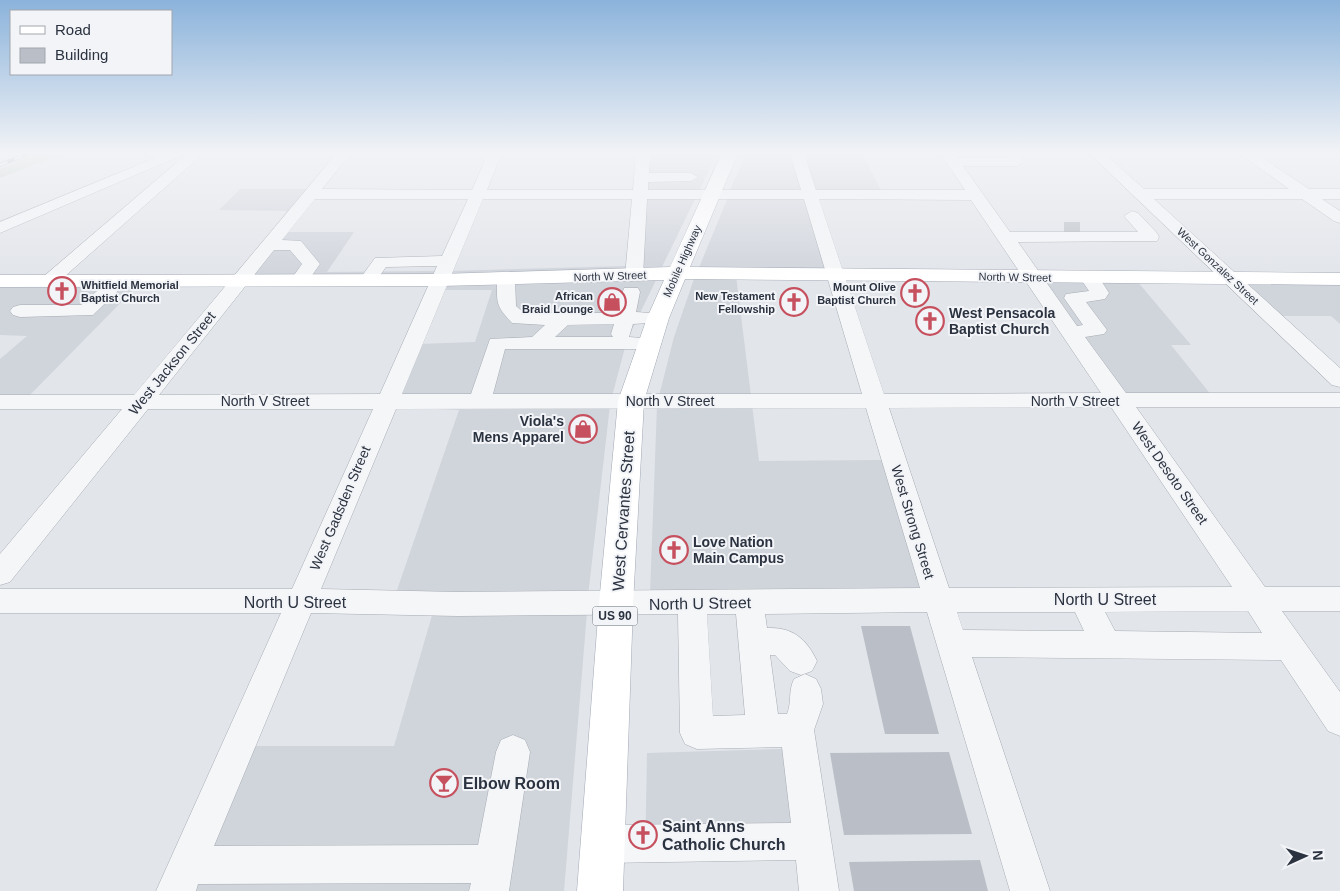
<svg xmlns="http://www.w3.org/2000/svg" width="1340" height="891" font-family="Arial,sans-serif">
	<rect width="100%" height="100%" fill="#e2e5ea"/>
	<path fill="#d0d4db" d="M649 153H717L698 193H647Z
		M746 153H791L803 192 729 193Z
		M802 153H862L882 192H814Z
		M240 189H309L235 278H231L272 232 287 211 219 210Z
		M634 197 628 273 448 277 451 271 626 266Z
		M647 197H696L660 271 641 272Z
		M728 197H804L827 271 698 270Z
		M287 232H354L327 272 437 271 434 277 249 278Z
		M695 276H736L751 396H659L674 337Z
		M657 278 627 340 612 396H398L420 344 475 342 492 290H443L445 283Z
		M1042 280 1137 281 1191 345H1171L1212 396H1125Z
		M1243 282H1340V324L1331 316H1279Z
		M4 284H139L28 397 0 398V359L27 336 0 335V288Z
		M610 405 588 596 396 593 459 410 393 407Z
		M752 405 759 461 885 460 924 592 650 595 657 406Z
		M433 612H587L564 891H191L251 746H394Z
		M783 749 796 857 645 860 647 753Z"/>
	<path fill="#c7d3c4" d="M37 153H65L0 178V169Z"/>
	<path fill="#babec6" d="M861 626H910L939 734H885Z
		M949 752 972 834 844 835 830 753Z
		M980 860 988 891H854L849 862Z"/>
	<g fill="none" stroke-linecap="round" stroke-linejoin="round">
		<path stroke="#bdc1c8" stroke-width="16" stroke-dasharray="16 8" stroke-linecap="butt" d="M1064 230H1080"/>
		<defs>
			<path id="minor" d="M167 153H187L0 233V222Z
				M188 153H204L55 285H43L40 281 43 277Z
				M337 153H351L322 189 472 190 488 153H502L487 190H633L636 153H650L649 173H691L698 177 691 181 648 182V190H801L790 153H804L816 190H965L940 153H954L957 158H1007L1004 153H1018L1024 162 1017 166H963L1010 232H1138L1124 216 1132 211 1138 213 1157 233 1159 237 1157 241 1018 242 1077 326 1083 325 1064 298 1066 294 1089 291 1080 278 1083 274C1097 271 1102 282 1109 293L1105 299 1086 302 1107 330 1104 334 1085 337 1126 393H1340V407H1136L1265 587H1340V611H1282L1340 692V736L1328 731 1281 660 972 657 1050 891H1010L927 612 765 614 767 628C792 627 806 638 817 661L812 671 801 675 790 671 775 655H770L778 714H787C792 702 788 691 794 679L805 674 816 679 821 689 823 704 814 730 839 891H799L796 860 603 863 590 857 584 844 590 831 603 825 791 823 782 747 697 749 685 744 680 733 678 614 458 616 311 613 214 846 478 845 496 752 501 740 513 735 525 740 530 752 509 891H469L471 883 198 884 196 891H156L281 613H0V589H292L373 409H148L10 582 0 585V554L122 409H0V395H134ZM315 199H468L442 256 375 258 359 280 362 284H374L386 267 437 266 380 394 159 395 274 250H290L302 264 290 281 293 285H305L320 264 301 241 282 240ZM483 199H632L625 276 628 280H640L643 276 647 199H804L862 394H493L505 349H648L655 347 658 343 655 339 629 337 633 324 665 322 668 318 665 314 636 312 640 292 638 288H624L616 313H524L516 306 515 279 512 275H500L497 279C497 303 495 305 512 323L545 325 532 337 490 339 471 394H402ZM819 199 971 200 1101 393 884 394ZM614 324 611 334 613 337H555L568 325ZM1111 407 1232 587 949 588 889 408ZM866 408 920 588 458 592 321 589 396 409ZM1248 611 1262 633 1115 631 1105 612ZM957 612H1075L1084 631 963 630ZM707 614H736L745 715 713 716Z
				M1089 153H1104L1144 189H1289L1239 153H1255L1309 189H1340V199H1322L1340 211V223L1334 221 1302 199H1154L1340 368V387L1332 385Z
				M119 276 125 277 128 281 93 315 20 317 13 315 10 311 13 307 20 305H81L113 277Z"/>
			<path id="major" d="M722 153H738L690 267 1340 273V285L685 279 669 318 644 401 633 604 623 891H577L599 604 618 401 647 318 664 280 440 286 0 287V275L440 274 670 267Z"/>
		</defs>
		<use href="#minor" stroke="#a7acb4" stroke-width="1"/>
		<use href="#major" stroke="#a2a9b5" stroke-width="1"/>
		<use href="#minor" fill="#f5f6f8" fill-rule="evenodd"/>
		<use href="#major" fill="#fff" fill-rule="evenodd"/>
		<defs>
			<path id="rail" d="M0 165 30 153"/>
		</defs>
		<use href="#rail" stroke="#7c8492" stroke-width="4"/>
		<use href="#rail" stroke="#f2f4f7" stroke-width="2.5" stroke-dasharray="8" stroke-linecap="butt"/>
	</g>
	<linearGradient id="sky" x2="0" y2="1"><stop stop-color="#8bb3db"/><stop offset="0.55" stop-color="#f2f3f6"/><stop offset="1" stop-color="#f2f3f6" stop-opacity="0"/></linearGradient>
	<rect width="1340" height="278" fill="url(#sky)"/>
	<defs>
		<symbol id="church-ring" viewBox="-11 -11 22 22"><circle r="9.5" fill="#f2f4f7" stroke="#c6505e" stroke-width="1.5"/><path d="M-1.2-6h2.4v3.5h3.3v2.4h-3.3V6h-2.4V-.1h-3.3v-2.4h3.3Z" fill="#c6505e"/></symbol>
		<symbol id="shop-ring" viewBox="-11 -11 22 22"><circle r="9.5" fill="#f2f4f7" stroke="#c6505e" stroke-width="1.5"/><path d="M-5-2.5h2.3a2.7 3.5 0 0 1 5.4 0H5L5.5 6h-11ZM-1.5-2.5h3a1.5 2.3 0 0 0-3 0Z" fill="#c6505e"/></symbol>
		<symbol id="bar-ring" viewBox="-11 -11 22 22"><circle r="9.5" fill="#f2f4f7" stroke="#c6505e" stroke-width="1.5"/><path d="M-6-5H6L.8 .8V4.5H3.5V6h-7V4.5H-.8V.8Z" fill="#c6505e"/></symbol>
	</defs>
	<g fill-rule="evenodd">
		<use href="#church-ring" x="46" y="275" width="32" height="32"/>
		<use href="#church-ring" x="899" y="277" width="32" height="32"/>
		<use href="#shop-ring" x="596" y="286" width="32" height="32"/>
		<use href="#church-ring" x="778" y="286" width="32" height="32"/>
		<use href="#church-ring" x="914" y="305" width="32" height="32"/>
		<use href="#shop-ring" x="567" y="413" width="32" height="32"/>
		<use href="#church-ring" x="658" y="534" width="32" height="32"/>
		<use href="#bar-ring" x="428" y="767" width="32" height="32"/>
		<use href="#church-ring" x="627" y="819" width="32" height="32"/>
	</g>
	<g text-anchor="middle" stroke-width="4" stroke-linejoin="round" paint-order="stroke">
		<g font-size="11" fill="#2b3240" stroke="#f2f4f7">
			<text transform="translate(682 261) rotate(-66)" y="4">Mobile Highway</text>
			<text transform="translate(1218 266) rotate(43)" y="4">West Gonzalez Street</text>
			<text transform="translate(610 276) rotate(-2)" y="4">North W Street</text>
			<text transform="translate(1015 277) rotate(1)" y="4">North W Street</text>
		</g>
		<g font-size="11" font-weight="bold" fill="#2b3240" stroke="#f2f4f7" text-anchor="end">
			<text x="81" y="289" text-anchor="start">Whitfield Memorial<tspan x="81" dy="13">Baptist Church</tspan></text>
			<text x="896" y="291">Mount Olive<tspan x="896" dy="13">Baptist Church</tspan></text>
			<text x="593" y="300">African<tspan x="593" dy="13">Braid Lounge</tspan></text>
			<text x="775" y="300">New Testament<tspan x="775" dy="13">Fellowship</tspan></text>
		</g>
		<rect fill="#f2f4f7" stroke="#676c77" stroke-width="1" x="592.5" y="606.5" width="45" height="19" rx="4"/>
		<g font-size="12" font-weight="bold" fill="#2b3240">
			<text x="615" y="620">US 90</text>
		</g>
		<g font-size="14" font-weight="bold" fill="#2b3240" stroke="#f2f4f7" text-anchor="start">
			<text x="949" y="318">West Pensacola<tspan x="949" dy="16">Baptist Church</tspan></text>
			<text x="564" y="426" text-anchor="end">Viola's<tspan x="564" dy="16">Mens Apparel</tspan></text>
			<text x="693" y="547">Love Nation<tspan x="693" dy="16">Main Campus</tspan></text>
		</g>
		<g font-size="14" fill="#2b3240" stroke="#f2f4f7">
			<text transform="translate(172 363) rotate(-51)" y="5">West Jackson Street</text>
			<text x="265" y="406">North V Street</text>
			<text x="670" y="406">North V Street</text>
			<text x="1075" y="406">North V Street</text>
			<text transform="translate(1170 473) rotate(55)" y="5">West Desoto Street</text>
			<text transform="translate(340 508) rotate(-67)" y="5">West Gadsden Street</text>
			<text transform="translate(913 522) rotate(73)" y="5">West Strong Street</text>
		</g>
		<g font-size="16" fill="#2b3240" stroke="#f2f4f7">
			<text transform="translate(623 511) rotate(-86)" y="6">West Cervantes Street</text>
			<text x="1105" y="605">North U Street</text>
			<text x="295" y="608">North U Street</text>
			<text transform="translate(700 603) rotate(-1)" y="6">North U Street</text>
		</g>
		<g font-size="16" font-weight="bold" fill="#2b3240" stroke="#f2f4f7" text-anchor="start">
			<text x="463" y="789">Elbow Room</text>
			<text x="662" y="832">Saint Anns<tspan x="662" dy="18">Catholic Church</tspan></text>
		</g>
	</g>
	<rect x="10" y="10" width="162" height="65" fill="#f2f4f7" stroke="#a2a6ae"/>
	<rect x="20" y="26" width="25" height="8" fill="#ffffff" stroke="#a2a6ae"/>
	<text x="55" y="35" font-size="15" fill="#2b3240">Road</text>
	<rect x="20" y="48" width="25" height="15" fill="#babec6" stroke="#a2a6ae"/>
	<text x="55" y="60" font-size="15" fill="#2b3240">Building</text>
	<g transform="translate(1305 856) rotate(87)" stroke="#f2f4f7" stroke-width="4" paint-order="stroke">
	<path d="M0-4L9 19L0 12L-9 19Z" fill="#2b3240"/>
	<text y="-8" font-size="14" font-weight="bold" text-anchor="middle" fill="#2b3240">N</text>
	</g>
</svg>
